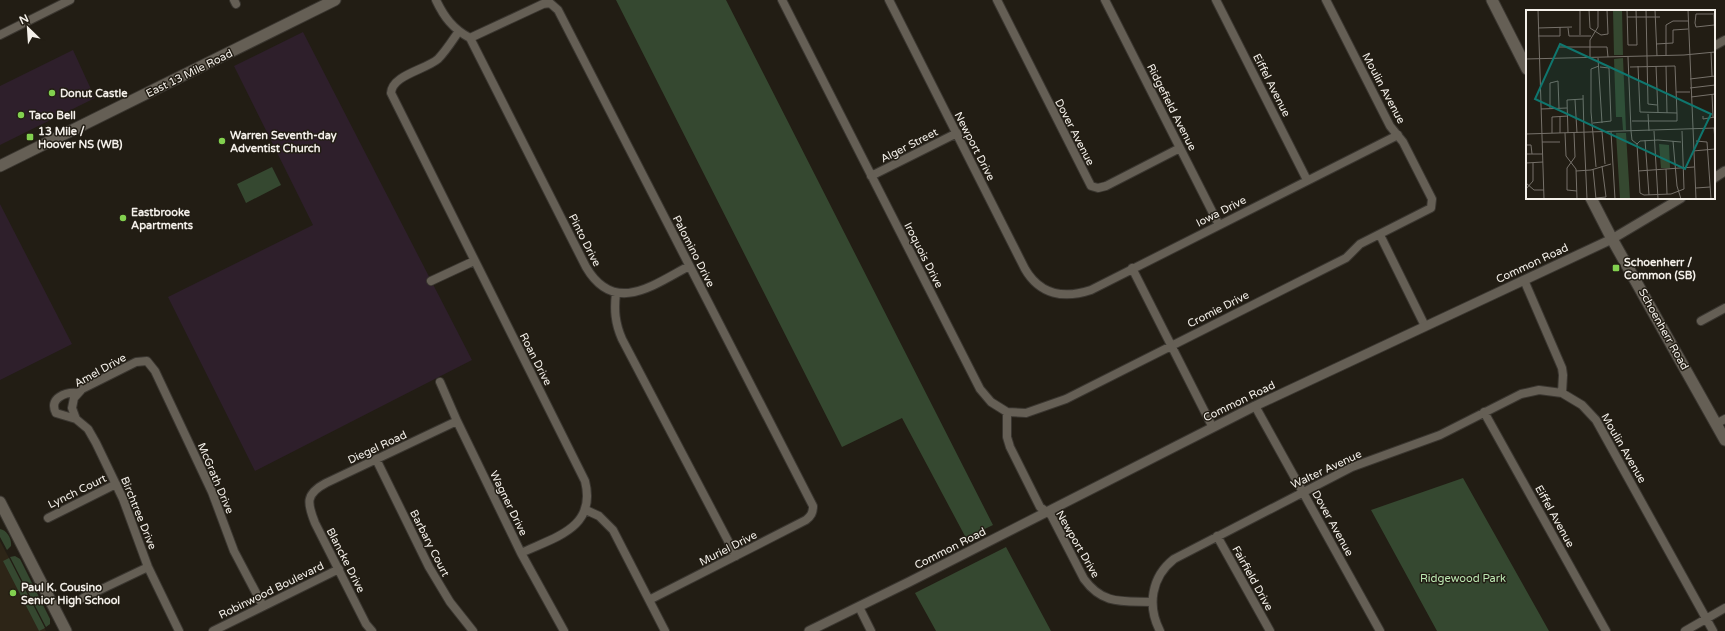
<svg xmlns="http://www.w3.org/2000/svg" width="1725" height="631" font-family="'Varela Round',sans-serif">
	<rect width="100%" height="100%" fill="#221d14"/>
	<path fill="#2e1f2b" d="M303 32 472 360 255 471 168 297 313 225 234 66Z
		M73 50 95 98 0 145V86Z
		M0 204 72 344 0 380Z"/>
	<path fill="#2d2517" d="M0 541 9 558 46 631H0Z"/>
	<path fill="#354830" d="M616 0H726L993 525 966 538 902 418 842 447Z
		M272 167 281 185 246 203 237 184Z
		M1463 478 1549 631H1437L1371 510Z
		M0 529C7 530 12 539 11 546L7 550 0 537Z
		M1006 547 1051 631H936L915 593Z
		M15 556 20 559 50 619V624L46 627 10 557Z
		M9 558 45 628 39 631 3 561Z"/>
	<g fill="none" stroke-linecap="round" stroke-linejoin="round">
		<defs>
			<path id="minor" d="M234 0 236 4
				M436 0C444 17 453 29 470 38L586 267C614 315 652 286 689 266
				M782 0 980 389 991 402 1007 412V437L1010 447 1040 507 1051 515 1084 579C1103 605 1122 601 1152 602
				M889 0 1025 269C1040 295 1064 299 1091 290L1398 135
				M997 0 1091 186 1098 188 1106 186 1180 148
				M1105 0 1219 225
				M1216 0 1307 180
				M459 31C452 41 446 51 438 59 425 70 392 75 391 93L585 481C597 528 555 537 521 553
				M0 35 70 0
				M470 38 543 4 550 3 558 10 813 506C813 513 811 516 806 520L649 600
				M1714 46 1725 40
				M871 176 957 133
				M1380 235 1425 326
				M1132 268 1212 426
				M1524 280 1562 368 1563 375 1562 393
				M431 281 474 261
				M616 293C614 310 615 323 622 339L736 556
				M1701 321 1725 308
				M440 382 457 421 521 553 564 631
				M1255 406 1380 631
				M1007 412 1026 413 1066 399 1346 258 1360 244 1431 208 1432 199 1403 142 1390 126 1326 0
				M1484 412 1606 631
				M76 419 56 413C48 398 66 392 77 393
				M1716 424 1725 419
				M376 459 429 567 450 602 473 631
				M586 510 599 516 613 530 665 631
				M48 518 116 484
				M1217 536 1270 631
				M83 598 148 567
				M859 607 871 631
				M179 631 148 567 123 499 96 443 88 429 76 419 72 408 74 398 82 389 136 362 147 361 155 371 212 492 234 551 263 606
				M213 631 339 569
				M372 631 366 624 315 523C307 503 305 494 326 483L457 421
				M1160 631C1147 606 1151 577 1174 559L1352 467 1440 435 1521 394 1539 390 1562 393 1582 405 1596 420 1713 631
				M1685 631 1725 608"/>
			<path id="tertiary" d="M1714 178 1725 171
				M809 631 909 582 1255 406 1612 239 1681 198"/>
			<path id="secondary" d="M1492 0 1527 69
				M0 166 335 0
				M1591 198 1612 239 1725 440
				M0 502 66 631"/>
		</defs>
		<use href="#minor" stroke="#3a3630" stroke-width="10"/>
		<use href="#tertiary" stroke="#3a3630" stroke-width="11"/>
		<use href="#secondary" stroke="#3a3630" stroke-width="13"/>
		<use href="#minor" stroke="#655f55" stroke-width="8"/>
		<use href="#tertiary" stroke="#655f55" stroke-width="9"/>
		<use href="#secondary" stroke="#655f55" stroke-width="11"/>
	</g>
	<g fill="#82d04f" stroke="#221d14" stroke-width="1.5">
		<circle cx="52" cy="93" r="4"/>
		<circle cx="21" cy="115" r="4"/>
		<rect x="26" y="133" width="8" height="8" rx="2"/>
		<circle cx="222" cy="141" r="4"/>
		<circle cx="123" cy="218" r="4"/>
		<rect x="1612" y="264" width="8" height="8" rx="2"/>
		<circle cx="13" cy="593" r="4"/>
	</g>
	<g text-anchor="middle" stroke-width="3" stroke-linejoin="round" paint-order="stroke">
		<g font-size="11" fill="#f4f0ea" stroke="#221d14">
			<text transform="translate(189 73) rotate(-26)" y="4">East 13 Mile Road</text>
			<text transform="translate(1272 85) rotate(63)" y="4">Eiffel Avenue</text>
			<text transform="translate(1384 88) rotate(62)" y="4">Moulin Avenue</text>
			<text transform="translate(1172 107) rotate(63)" y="4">Ridgefield Avenue</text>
			<text transform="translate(1075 132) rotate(63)" y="4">Dover Avenue</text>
			<text transform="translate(909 145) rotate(-27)" y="4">Alger Street</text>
			<text transform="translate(975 146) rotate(63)" y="4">Newport Drive</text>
			<text transform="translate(1221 211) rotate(-27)" y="4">Iowa Drive</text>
			<text transform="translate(585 240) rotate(63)" y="4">Pinto Drive</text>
			<text transform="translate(694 251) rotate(63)" y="4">Palomino Drive</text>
			<text transform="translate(924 255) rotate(63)" y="4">Iroquois Drive</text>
			<text transform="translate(1532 263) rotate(-25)" y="4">Common Road</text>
			<text transform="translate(1218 309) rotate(-27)" y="4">Cromie Drive</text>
			<text transform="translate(1664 329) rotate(61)" y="4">Schoenherr Road</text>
			<text transform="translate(536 359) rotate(63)" y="4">Roan Drive</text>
			<text transform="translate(100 370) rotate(-29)" y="4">Amel Drive</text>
			<text transform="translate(1239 401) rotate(-26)" y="4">Common Road</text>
			<text transform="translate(377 447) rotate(-25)" y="4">Diegel Road</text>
			<text transform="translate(1624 448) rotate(60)" y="4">Moulin Avenue</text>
			<text transform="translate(1326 469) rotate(-25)" y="4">Walter Avenue</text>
			<text transform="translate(216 478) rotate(67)" y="4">McGrath Drive</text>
			<text transform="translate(77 491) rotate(-26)" y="4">Lynch Court</text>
			<text transform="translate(509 503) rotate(64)" y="4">Wagner Drive</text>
			<text transform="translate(139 513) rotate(68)" y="4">Birchtree Drive</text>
			<text transform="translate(1555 516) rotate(61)" y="4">Eiffel Avenue</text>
			<text transform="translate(1333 523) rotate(61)" y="4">Dover Avenue</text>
			<text transform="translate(430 543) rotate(63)" y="4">Barbary Court</text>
			<text transform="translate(1078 544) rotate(60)" y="4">Newport Drive</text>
			<text transform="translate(728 548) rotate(-27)" y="4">Muriel Drive</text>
			<text transform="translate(950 548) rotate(-27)" y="4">Common Road</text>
			<text transform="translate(346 560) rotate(63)" y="4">Blancke Drive</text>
			<text transform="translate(1253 578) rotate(61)" y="4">Fairfield Drive</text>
			<text transform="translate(271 590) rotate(-26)" y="4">Robinwood Boulevard</text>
		</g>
		<g font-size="11" font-weight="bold" fill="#f4f0ea" stroke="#221d14" text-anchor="start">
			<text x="60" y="97">Donut Castle</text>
			<text x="29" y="119">Taco Bell</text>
			<text x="38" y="135">13 Mile /<tspan x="38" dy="13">Hoover NS (WB)</tspan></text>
			<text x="230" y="139">Warren Seventh-day<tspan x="230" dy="13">Adventist Church</tspan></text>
			<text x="131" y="216">Eastbrooke<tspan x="131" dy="13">Apartments</tspan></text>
			<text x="1624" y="266">Schoenherr /<tspan x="1624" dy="13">Common (SB)</tspan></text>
			<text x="21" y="591">Paul K. Cousino<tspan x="21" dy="13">Senior High School</tspan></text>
		</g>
		<g font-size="11" fill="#bde9b3" stroke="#221d14">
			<text x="1463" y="582">Ridgewood Park</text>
		</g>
	</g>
	<g transform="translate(1526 10)">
		<rect width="189" height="189" fill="#221d14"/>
		<path d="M87 0H96L97 45H88ZM97 48 100 120H97L96 107H90L88 49ZM90 123H100L104 189H94ZM133 134 143 135 144 158H135Z" fill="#354830"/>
		<path fill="none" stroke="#76716a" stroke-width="1" d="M12 0 18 189M54 0V25M63 0 64 18 75 25 82 24 81 0M101 0 102 35H111L110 0M120 0 122 94 131 95M129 0 131 46M162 0 170 189M188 5 189 34M101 7H134M188 15 170 17 169 13 170 4H189M12 18 46 17M42 18 43 26H65M12 26H34V17M130 34 147 33V20L162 19M32 37H81L82 47M185 42 186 66M140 46V15L147 11H162M102 47 105 121 106 130 111 134M64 48V30L72 17V0M72 48 76 113M0 49 158 45 189 42M112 56 114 102 151 103M130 56 132 103M140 56 141 103M104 57 149 56 151 104V111H106M164 69 189 66M164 78 189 75M150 82H164M186 84 187 107M57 85 58 123M165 87 189 84M49 90 51 123M24 98V73L32 71 33 98M15 99 41 98M122 104 123 121M34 106V123M177 106V109L189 107M67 113 85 111 83 58 74 57M188 118 189 131M128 121 132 189M76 122 79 154M85 122 89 189M26 123V107L42 106M39 123 40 146 50 159 51 189M42 123 41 90 57 89M48 123 49 147 41 158V180L51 181M58 123 61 189M0 124 189 118M119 130 123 185M147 131 151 176 155 189M170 131 181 132 185 189M16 132H34M111 134 114 183M111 134 114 131 132 130 155 132M0 135H5L6 144M167 141 189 139M0 144H16M0 153 17 152M70 157 65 102V59L73 56M67 159 70 189M140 159 141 184M50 161 65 160 85 154M112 161 168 157M0 173 8 180H18M170 178 184 177M0 179 7 171V153M114 183 118 185 145 184 158 179 156 121M70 188 80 187 76 156"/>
		<path fill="#0f766e" fill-opacity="0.15" stroke="#0f766e" stroke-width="2" d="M34 34 185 104 159 159 9 89Z"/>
		<rect width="189" height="189" fill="none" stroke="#f4f0ea" stroke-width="2"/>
	</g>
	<g transform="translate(28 28) rotate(335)" stroke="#221d14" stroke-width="3" paint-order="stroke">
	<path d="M0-3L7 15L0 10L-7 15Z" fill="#f4f0ea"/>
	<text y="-6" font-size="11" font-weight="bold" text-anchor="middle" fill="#f4f0ea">N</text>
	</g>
</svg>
